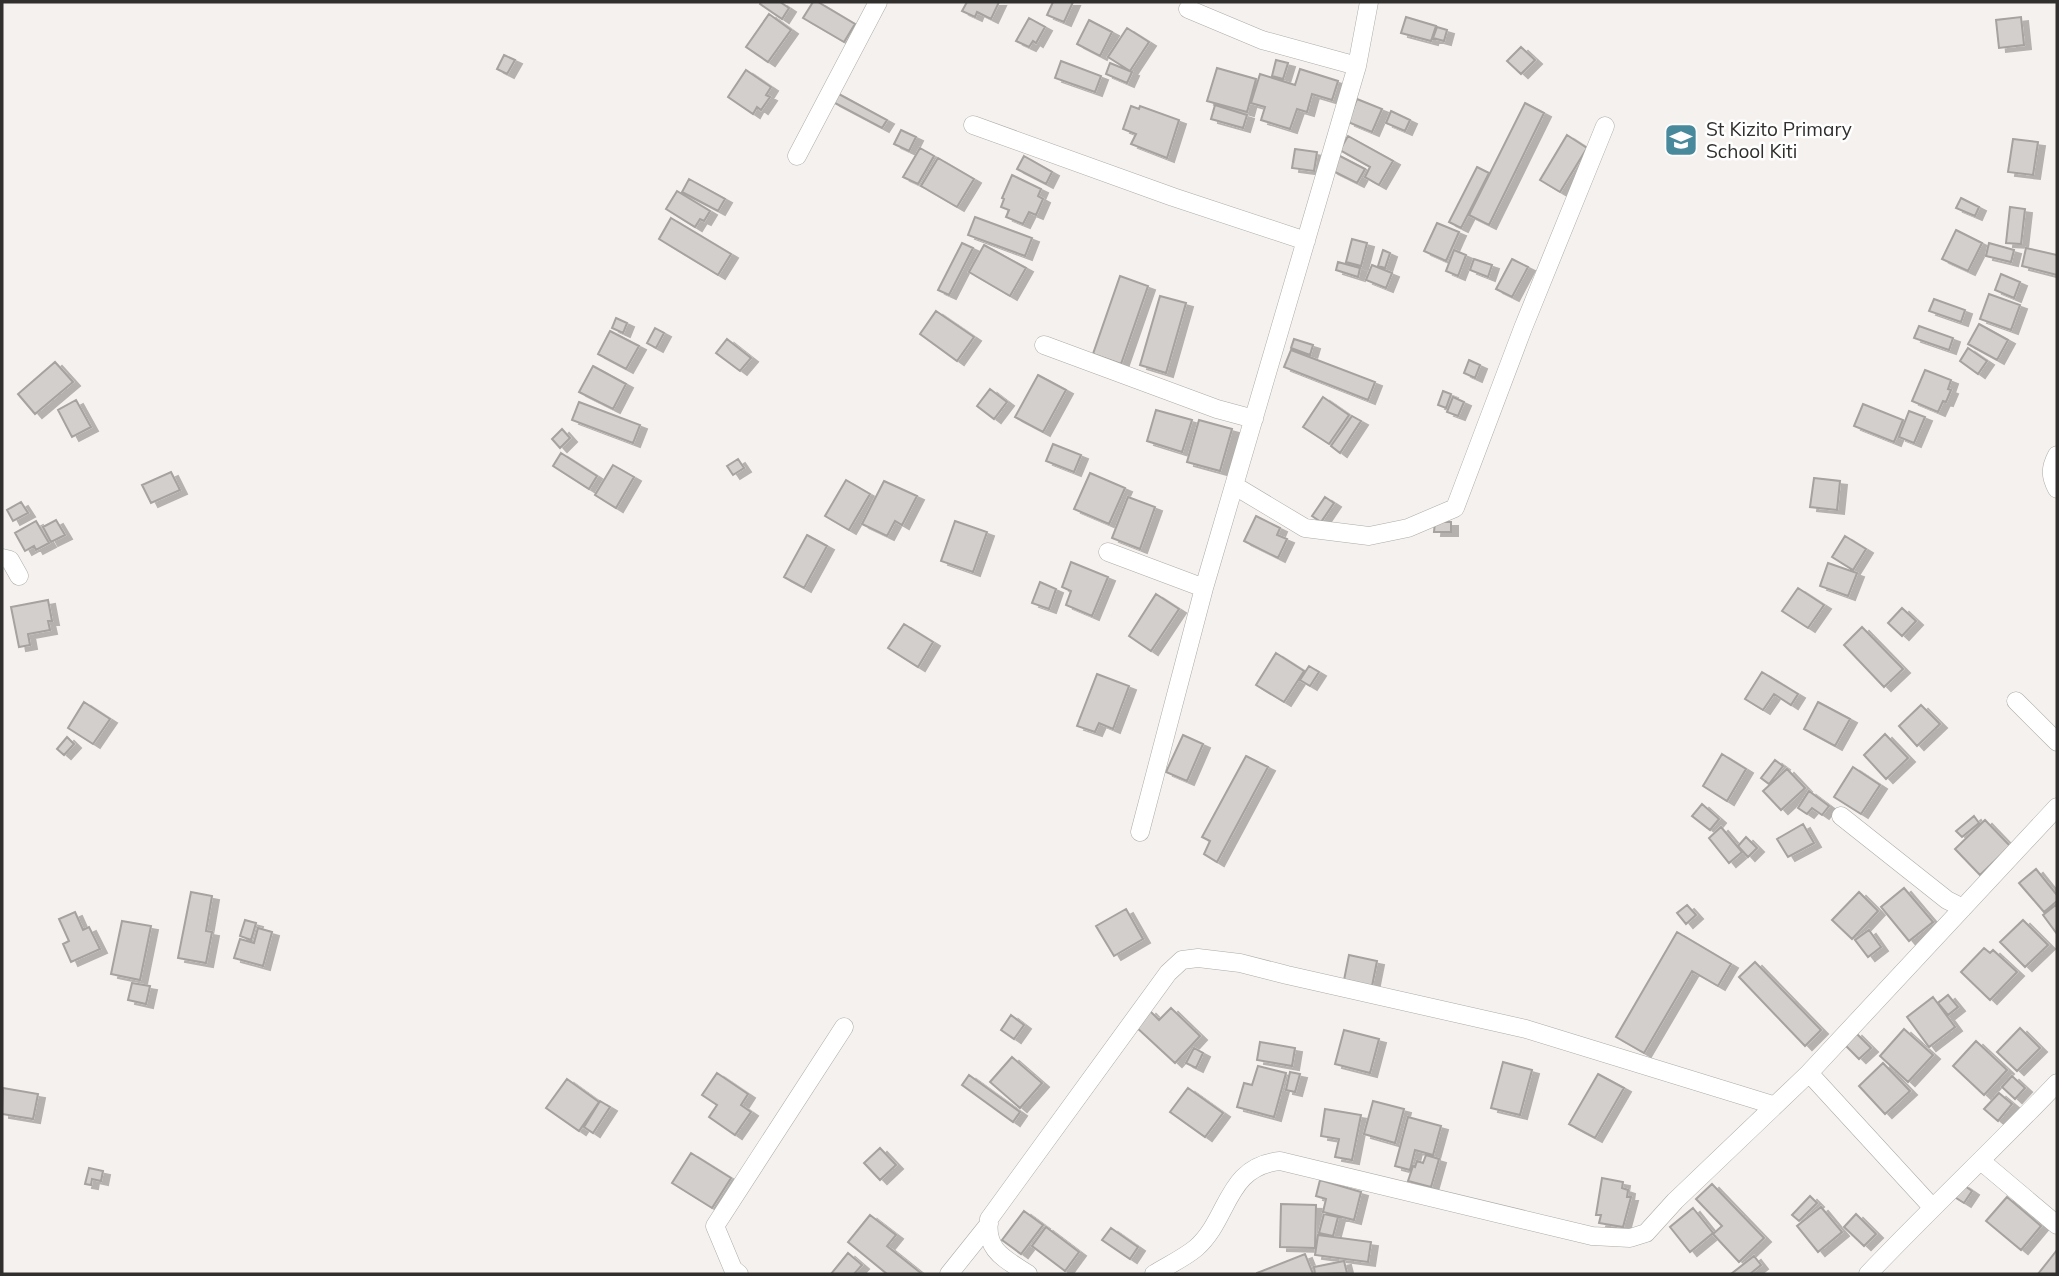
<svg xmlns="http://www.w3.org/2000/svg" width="2059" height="1276" font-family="Mulish,sans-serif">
	<defs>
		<filter id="shadow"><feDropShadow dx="7" dy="4" stdDeviation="0" flood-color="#0004"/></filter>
	</defs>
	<rect width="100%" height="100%" fill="#f5f1ee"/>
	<path fill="#d3cfcc" stroke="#a5a29f" stroke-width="2" filter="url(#shadow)" d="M761 2H780L789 8 782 19 760 4Z
		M813 2H818L855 24 844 42 803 18Z
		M967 2H999L991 19 977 12 975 17 962 11Z
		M1053 2H1073L1064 22 1047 15Z
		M769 14 791 30 768 62 746 47Z
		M1406 17 1436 26 1431 41 1401 33Z
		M2021 17 2024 45 1999 48 1996 20Z
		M1029 18 1045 27 1036 43 1033 41 1029 47 1016 41Z
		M1089 20 1112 32 1100 56 1077 44Z
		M1437 27 1447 30 1444 41 1433 38Z
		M1127 28 1149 42 1130 71 1108 57Z
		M1521 47 1535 60 1521 74 1507 61Z
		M504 55 515 60 507 74 497 69Z
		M1276 60 1288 63 1283 79 1272 76Z
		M1061 61 1101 76 1095 92 1055 78Z
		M1110 63 1132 72 1127 83 1106 74Z
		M1217 68 1256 79 1247 112 1207 101Z
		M1300 69 1338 81 1332 100 1312 94 1307 112 1297 109 1290 129 1261 120 1265 107 1251 103 1260 74 1295 85Z
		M746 70 771 87 766 95 770 97 761 110 757 107 753 114 728 97Z
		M837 93 887 120 882 128 833 102Z
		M1357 99 1382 109 1372 132 1348 122Z
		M1525 103 1544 113 1489 225 1469 215Z
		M1215 105 1247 115 1243 128 1211 119Z
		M1131 106 1139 109 1140 106 1179 120 1167 158 1131 144 1136 134 1123 129Z
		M1391 111 1410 120 1405 131 1386 123Z
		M901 130 916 137 909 151 894 144Z
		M1567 135 1587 148 1560 192 1540 180Z
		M1348 136 1393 161 1379 185 1365 177 1370 167 1340 150Z
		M2013 139 2038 142 2033 175 2008 172Z
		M920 148 934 156 918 184 903 177Z
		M1295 149 1317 152 1314 171 1292 168Z
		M1338 155 1365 169 1357 183 1331 170Z
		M1024 156 1052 172 1046 184 1017 169Z
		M938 158 974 179 957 207 921 186Z
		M1477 167 1489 173 1461 228 1449 222Z
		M1012 175 1041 189 1038 196 1043 199 1036 215 1029 212 1023 224 1006 217 1009 210 1001 207 1004 199 1002 198Z
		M689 179 725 199 718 211 682 192Z
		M677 191 710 211 704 221 700 219 695 227 666 209Z
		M1961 198 1979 207 1975 216 1956 208Z
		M2010 207 2025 209 2021 244 2006 243Z
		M975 217 1032 238 1025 256 968 235Z
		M671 218 731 254 718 275 659 239Z
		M1437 223 1459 232 1446 261 1424 251Z
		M1956 230 1982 243 1968 271 1942 259Z
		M1352 239 1367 243 1361 266 1346 262Z
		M962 243 973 248 949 295 938 290Z
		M1989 243 2014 250 2011 262 1986 256Z
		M984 245 1026 268 1010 296 969 272Z
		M2026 248 2057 255V275L2022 266Z
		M1383 250 1390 253 1385 268 1378 266Z
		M1454 250 1466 255 1458 276 1446 271Z
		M1474 259 1492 265 1488 277 1470 270Z
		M1512 259 1528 267 1512 297 1496 289Z
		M1338 262 1360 268 1358 277 1336 270Z
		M1372 265 1392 273 1386 288 1366 280Z
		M2001 274 2020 282 2014 298 1995 290Z
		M1120 276 1148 286 1121 364 1093 354Z
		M1989 294 2020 305 2011 330 1980 319Z
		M1160 296 1186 303 1166 373 1140 365Z
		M1934 299 1965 310 1961 322 1929 311Z
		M936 311 974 337 957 361 920 334Z
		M616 318 627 323 623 333 612 328Z
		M1979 324 2008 340 1997 360 1968 344Z
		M1919 326 1953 338 1949 350 1914 338Z
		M655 328 664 333 656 348 647 343Z
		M610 331 639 346 626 369 598 354Z
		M727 339 751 358 740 371 716 353Z
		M1294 339 1313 345 1310 355 1291 348Z
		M1968 348 1987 361 1978 374 1960 361Z
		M1291 350 1375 382 1368 400 1284 367Z
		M1469 360 1480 365 1475 378 1464 373Z
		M55 362 73 382 35 414 18 394Z
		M593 366 626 384 613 409 579 392Z
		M1925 370 1951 380 1948 389 1951 390 1946 402 1943 401 1938 412 1912 401Z
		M1038 375 1066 390 1043 432 1015 417Z
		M990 389 1007 402 994 419 977 406Z
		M1443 391 1451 394 1446 408 1438 405Z
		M1323 397 1349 415 1329 444 1303 427Z
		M1453 397 1464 402 1458 416 1447 412Z
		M76 400 91 427 72 437 58 410Z
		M579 402 640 425 633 443 572 420Z
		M1863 404 1903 420 1894 442 1854 426Z
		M1156 410 1192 420 1182 452 1147 441Z
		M1909 411 1925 417 1914 443 1899 437Z
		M1352 416 1361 421 1340 453 1331 446Z
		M1199 420 1232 429 1220 471 1187 462Z
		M562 429 570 438 560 448 552 439Z
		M1053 444 1081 455 1074 472 1046 461Z
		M561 453 597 476 589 489 553 466Z
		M738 459 744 468 733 475 727 466Z
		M613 465 634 477 616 508 595 495Z
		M171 472 180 490 151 503 142 485Z
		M1090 473 1125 488 1109 524 1074 509Z
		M1814 478 1840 481 1837 510 1810 507Z
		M846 480 870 494 849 530 825 516Z
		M884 481 917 496 902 525 895 521 887 536 862 524Z
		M1128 497 1155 507 1140 549 1112 538Z
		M1325 497 1334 503 1321 522 1312 516Z
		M21 502 28 513 13 521 7 510Z
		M1256 516 1280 528 1277 535 1287 539 1278 558 1244 541Z
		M56 520 65 535 51 542 43 527Z
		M36 521 49 543 36 550 34 546 25 551 15 533Z
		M955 521 987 532 973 572 941 561Z
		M1435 522H1451V532H1434Z
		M807 535 827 546 804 588 784 577Z
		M1845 536 1866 549 1853 570 1832 557Z
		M1071 562 1108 577 1092 616 1066 605 1071 591 1062 587Z
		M1828 563 1857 573 1848 596 1820 586Z
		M1040 582 1056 589 1049 609 1032 603Z
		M1798 588 1824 605 1808 628 1782 611Z
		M1156 594 1179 609 1151 651 1129 636Z
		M48 600 52 621H48L50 630 28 634 30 645 19 647 11 607Z
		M1902 608 1916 621 1902 636 1888 623Z
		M904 624 933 642 918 667 888 648Z
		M1862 627 1903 669 1884 687 1844 645Z
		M1276 653 1304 671 1284 702 1256 685Z
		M1309 666 1319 672 1310 686 1300 680Z
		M1762 672 1798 694 1791 705 1774 694 1763 710 1745 699Z
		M1097 674 1129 686 1113 729 1099 723 1095 732 1077 726Z
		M84 702 110 719 93 744 68 728Z
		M1818 702 1850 719 1835 746 1804 729Z
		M1921 705 1940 724 1917 746 1899 726Z
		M1885 734 1908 758 1886 779 1864 755Z
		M1183 735 1203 744 1187 781 1166 772Z
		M67 737 74 744 64 755 57 749Z
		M1722 754 1746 769 1727 801 1703 786Z
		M1246 756 1268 767 1217 862 1204 854 1210 841 1202 837Z
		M1775 760 1783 766 1769 784 1761 778Z
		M1853 767 1880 785 1861 814 1834 797Z
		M1787 769 1805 788 1781 810 1763 791Z
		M1809 791 1829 806 1822 815 1812 808 1807 814 1798 808Z
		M1702 804 1719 819 1710 830 1692 816Z
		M1974 816 1979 823 1962 837 1956 831Z
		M1985 820 2010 846 1980 875 1955 849Z
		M1803 824 1814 843 1788 857 1777 839Z
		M1721 827 1742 852 1729 863 1709 838Z
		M1746 837 1757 848 1748 857 1738 846Z
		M2036 869 2057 895V901L2044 912 2019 883Z
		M1904 888 1933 922 1909 941 1881 907Z
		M191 892 212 896 206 931 212 932 206 963 178 958Z
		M1859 892 1878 911 1852 939 1832 920Z
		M2057 904V934L2043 915Z
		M1687 905 1696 915 1686 924 1677 913Z
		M1126 909 1143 939 1114 956 1096 926Z
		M75 912 83 930 89 927 100 949 71 962 63 944 69 941 59 919Z
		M245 920 256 923 251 940 240 936Z
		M2023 920 2048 945 2025 967 2000 942Z
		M122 921 151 926 140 980 111 974Z
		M258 928 272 932 263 966 234 958 240 939 254 943Z
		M1869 930 1881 947 1868 957 1855 940Z
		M1677 932 1731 964 1718 986 1692 971 1644 1053 1616 1037Z
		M1984 948 1990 953 1993 950 2017 972 1990 1000 1961 972Z
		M1349 955 1377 961 1372 986 1344 980Z
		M1755 962 1821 1030 1805 1046 1739 977Z
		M132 983 150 986 146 1004 128 1000Z
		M1948 995 1958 1007 1948 1015 1938 1003Z
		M1933 997 1955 1027 1929 1047 1907 1017Z
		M1171 1008 1200 1036 1175 1063 1135 1026 1149 1010 1159 1020Z
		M1011 1015 1024 1025 1014 1039 1001 1030Z
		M2020 1028 2040 1048 2017 1071 1997 1052Z
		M1904 1029 1933 1055 1908 1082 1880 1056Z
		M1344 1030 1379 1039 1370 1073 1335 1064Z
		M1855 1032 1871 1048 1859 1059 1844 1044Z
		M1976 1041 2007 1070 1984 1095 1953 1066Z
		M1260 1042 1295 1048 1292 1066 1257 1060Z
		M1194 1048 1203 1053 1196 1068 1186 1063Z
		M1012 1057 1042 1083 1020 1108 990 1082Z
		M1503 1062 1532 1070 1520 1115 1491 1108Z
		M1883 1063 1910 1091 1885 1114 1859 1086Z
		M1258 1066 1286 1073 1274 1117 1237 1107 1244 1083 1252 1085Z
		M1290 1072 1300 1074 1295 1092 1286 1090Z
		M717 1073 748 1094 741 1105 751 1112 735 1135 709 1117 717 1105 702 1095Z
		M1598 1074 1624 1088 1595 1138 1569 1124Z
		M969 1075 1020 1112 1013 1122 962 1085Z
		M2012 1076 2025 1088 2015 1099 2002 1087Z
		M567 1079 599 1102 579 1131 546 1108Z
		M3 1088 38 1094 33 1119 2 1114Z
		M1188 1088 1223 1113 1205 1137 1170 1112Z
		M1999 1093 2012 1104 1998 1121 1984 1109Z
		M600 1101 610 1107 593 1133 584 1127Z
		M1373 1101 1404 1109 1395 1143 1364 1134Z
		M1325 1109 1361 1115 1352 1160 1335 1157 1339 1139 1321 1136Z
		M1408 1117 1441 1126 1433 1155 1415 1150 1410 1170 1395 1166Z
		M880 1148 896 1165 880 1180 864 1163Z
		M691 1153 731 1178 712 1208 672 1183Z
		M1426 1155 1439 1159 1431 1187 1408 1181 1413 1166 1415 1167 1417 1161 1423 1163Z
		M89 1168 103 1171 101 1181 92 1179 91 1185 85 1184Z
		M1602 1178 1623 1182 1622 1188 1628 1190 1627 1197H1631L1623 1227 1599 1223 1601 1215H1596Z
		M1320 1180 1361 1192 1354 1220 1323 1212 1326 1199 1316 1196Z
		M1712 1184 1764 1238 1739 1262 1713 1234 1722 1226 1696 1199Z
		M1962 1184 1972 1191 1964 1203 1953 1196Z
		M1810 1196 1817 1203 1799 1221 1792 1215Z
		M2007 1197 2041 1226 2021 1250 1986 1221Z
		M1281 1204 1316 1205 1315 1248 1280 1247Z
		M1821 1207 1842 1232 1818 1252 1797 1226Z
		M1693 1208 1713 1233 1690 1252 1670 1227Z
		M1024 1211 1043 1225 1021 1254 1002 1240Z
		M1324 1214 1338 1217 1333 1236 1319 1233Z
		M1856 1214 1876 1234 1864 1246 1844 1227Z
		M870 1215 896 1235 887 1246 922 1274H887L848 1242Z
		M1046 1227 1079 1252 1065 1271 1032 1246Z
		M1111 1228 1138 1247 1130 1259 1102 1240Z
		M1318 1235 1371 1242 1368 1262 1315 1255Z
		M2057 1250V1274H2038Z
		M848 1253 862 1265 854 1274H831Z
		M1305 1254 1313 1274H1257V1273Z
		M1754 1256 1761 1265 1750 1274H1731Z
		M1344 1261 1347 1273 1315 1274 1314 1267Z"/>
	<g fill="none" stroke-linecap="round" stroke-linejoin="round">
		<defs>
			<path id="street" d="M1188 9 1262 40 1357 66
				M973 125 1173 197 1306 241
				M797 156 878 2
				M1044 345 1217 409 1254 419
				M2057 455C2050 468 2050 476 2057 489
				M1235 486 1305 528 1369 536 1408 528 1455 508 1523 328 1605 126
				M1108 552 1204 588
				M2 558 10 560 19 576
				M2016 701 2057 742
				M1841 816 1947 900 1963 908
				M1140 832 1204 588 1357 66 1369 2
				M1809 1073 1932 1207
				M1981 1161 2057 1225
				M739 1274 733 1269 715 1226 844 1027
				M949 1274 989 1224
				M1028 1274C1004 1258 985 1251 989 1219L1168 973 1182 960 1198 958 1240 963 1287 975 1526 1029 1773 1105
				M1154 1274C1167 1266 1184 1258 1196 1248 1230 1218 1225 1167 1280 1161L1592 1236 1630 1238 1646 1233 1675 1201 1809 1073 2057 807
				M1868 1274C1930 1209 1995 1148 2057 1083"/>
		</defs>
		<use href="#street" stroke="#aeaaa7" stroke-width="19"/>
		<use href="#street" stroke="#fff" stroke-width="18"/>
	</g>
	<defs>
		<symbol id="school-square" viewBox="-11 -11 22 22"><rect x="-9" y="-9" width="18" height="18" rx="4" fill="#48899b" stroke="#fff"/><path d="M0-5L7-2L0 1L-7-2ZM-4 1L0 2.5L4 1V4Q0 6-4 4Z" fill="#fff"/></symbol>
	</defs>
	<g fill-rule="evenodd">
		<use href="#school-square" x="1662" y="121" width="38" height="38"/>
	</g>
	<g text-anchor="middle" stroke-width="5" stroke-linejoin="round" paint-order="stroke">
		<g font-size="19" fill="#302f2d" stroke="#fff" text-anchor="start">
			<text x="1706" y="136">St Kizito Primary<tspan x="1706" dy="22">School Kiti</tspan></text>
		</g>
	</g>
	<rect width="2059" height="1276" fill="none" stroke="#302f2d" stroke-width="7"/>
</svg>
